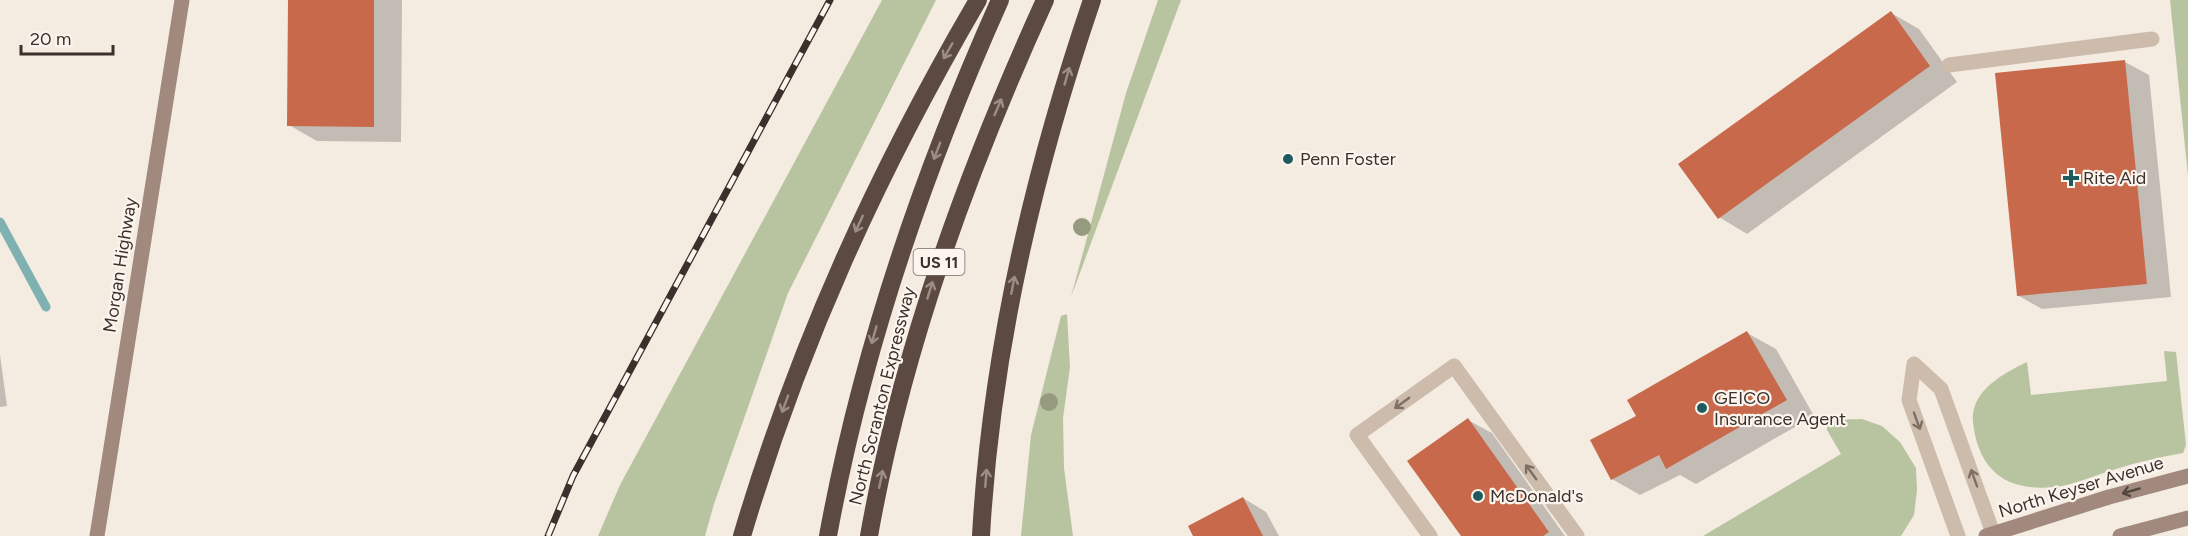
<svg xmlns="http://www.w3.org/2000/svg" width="2188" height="536" font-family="Figtree,sans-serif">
	<rect width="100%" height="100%" fill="#f4ebe1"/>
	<path fill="#b8c4a0" d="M882 0H936L788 293 714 504 705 536H598L620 485Z
		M1158 0H1181L1071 297 1126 93Z
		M2170 0H2188V176Z
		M1067 314 1070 367 1063 418 1064 468 1073 536H1021L1031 435 1061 316Z
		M2164 351 2176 352 2186 445 2183 453C2160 457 2138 462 2116 469 2096 475 2074 485 2054 487 2006 492 1978 470 1973 422 1970 391 2004 373 2027 362L2031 395 2167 381Z
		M1862 419 1882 426 1900 442 1916 468 1917 490 1914 515 1901 536H1703L1841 454 1827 430 1828 420Z"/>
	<path fill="#0003" d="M289 0H402L401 142 317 141 289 125Z
		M1891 13 1919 29 1957 82 1747 234 1719 217Z
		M2125 62 2149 75 2171 297 2042 309 2019 296Z
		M1747 333 1776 349 1814 416 1696 484 1680 475 1640 495 1612 479 1638 416Z
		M0 355 7 406 0 407Z
		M1468 420 1492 433 1565 536H1462Z
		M1243 498 1266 512 1279 536H1195Z"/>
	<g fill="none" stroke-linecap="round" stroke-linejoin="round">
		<path stroke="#7fb0b2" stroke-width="9" d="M0 222 46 307"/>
	</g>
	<path fill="#c8694b" d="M288 0H374V127L287 126Z
		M1891 11 1930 66 1718 219 1678 164Z
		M2125 60 2147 284 2017 296 1995 73Z
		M1747 331 1787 400 1666 469 1659 455 1611 480 1590 440 1636 416 1627 400Z
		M1468 418 1549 532 1543 536H1461L1407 461Z
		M1243 497 1263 536H1193L1188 526Z"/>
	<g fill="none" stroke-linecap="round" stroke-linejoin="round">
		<path stroke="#cdbbac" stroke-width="15" d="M1949 65 2152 39
			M1914 364 1941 389 1994 536
			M1914 364 1909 400 1958 536
			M1430 536 1357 435 1454 366 1577 536"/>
		<path stroke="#a18a7d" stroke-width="15" d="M97 536 182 0
			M1986 536 2109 497 2188 476
			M2120 536 2188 518"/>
		<path stroke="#5c4a42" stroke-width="18" d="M742 536C799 344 877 173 978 0
			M828 536C862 350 923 172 1000 0
			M869 536C902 349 967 172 1045 0
			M981 536C991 353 1033 173 1092 0"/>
		<defs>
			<path id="rail" d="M548 536 573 476 830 0"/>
		</defs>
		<use href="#rail" stroke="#3b302b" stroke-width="7"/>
		<use href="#rail" stroke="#fbf5ee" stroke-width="4.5" stroke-dasharray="14" stroke-linecap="butt"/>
	</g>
	<g fill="#969b7f">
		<circle cx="1082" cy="227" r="9"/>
		<circle cx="1049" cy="402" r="9"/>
	</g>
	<defs><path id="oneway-shaft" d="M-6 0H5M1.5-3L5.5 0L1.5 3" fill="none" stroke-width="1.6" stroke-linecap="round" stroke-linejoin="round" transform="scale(1.5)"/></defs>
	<g stroke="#9c8e87">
		<use href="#oneway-shaft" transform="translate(948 51) rotate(120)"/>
		<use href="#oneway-shaft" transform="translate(1067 76) rotate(-74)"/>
		<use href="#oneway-shaft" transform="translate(998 107) rotate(-67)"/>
		<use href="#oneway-shaft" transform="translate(937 151) rotate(111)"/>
		<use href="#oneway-shaft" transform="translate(859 224) rotate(115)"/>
		<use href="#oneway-shaft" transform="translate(1013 285) rotate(-79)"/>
		<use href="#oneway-shaft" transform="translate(930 290) rotate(-73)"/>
		<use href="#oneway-shaft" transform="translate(874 335) rotate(106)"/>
		<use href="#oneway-shaft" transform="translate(785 404) rotate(110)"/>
		<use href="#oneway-shaft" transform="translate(986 478) rotate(-85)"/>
		<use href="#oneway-shaft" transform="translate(881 479) rotate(-78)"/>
	</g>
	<g stroke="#7d6f65">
		<use href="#oneway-shaft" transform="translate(1402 403) rotate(144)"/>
		<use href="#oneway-shaft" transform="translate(1917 421) rotate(70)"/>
		<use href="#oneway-shaft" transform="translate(1531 472) rotate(-126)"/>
		<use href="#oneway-shaft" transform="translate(1974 478) rotate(-110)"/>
	</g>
	<use stroke="#544640" href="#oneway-shaft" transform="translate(2131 491) rotate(164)"/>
	<g fill="#1f5a5e" stroke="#fbf5ee" stroke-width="2">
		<circle cx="1288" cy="159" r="6"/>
		<path d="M2068 169h6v6h6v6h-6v6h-6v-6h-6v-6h6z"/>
		<circle cx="1702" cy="408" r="6"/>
		<circle cx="1478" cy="496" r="6"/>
	</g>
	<g text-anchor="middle" stroke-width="4.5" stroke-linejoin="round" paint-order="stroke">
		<rect fill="#fbf5ee" stroke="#756b66" stroke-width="1.5" x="913.5" y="249" width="51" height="26" rx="4.5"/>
		<g font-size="16" font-weight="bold" fill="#3b302b">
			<text x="939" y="268">US 11</text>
		</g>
		<g font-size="18" fill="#3b302b" stroke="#fbf5ee" text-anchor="start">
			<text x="1300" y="165">Penn Foster</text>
			<text x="2083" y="184">Rite Aid</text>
			<text x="1714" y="404">GEICO<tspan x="1714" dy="21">Insurance Agent</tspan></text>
			<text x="1490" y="502">McDonald's</text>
		</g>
		<g font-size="18" fill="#3b302b" stroke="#fbf5ee">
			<text transform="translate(120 265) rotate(-81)" y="6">Morgan Highway</text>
			<text transform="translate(882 396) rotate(-76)" y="6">North Scranton Expressway</text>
			<text transform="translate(2081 487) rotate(-17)" y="6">North Keyser Avenue</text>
		</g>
	</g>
	<path d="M21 45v9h92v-9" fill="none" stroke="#3b302b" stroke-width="3"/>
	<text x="30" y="45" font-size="18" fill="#3b302b" stroke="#fbf5ee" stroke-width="4.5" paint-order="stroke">20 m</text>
</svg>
